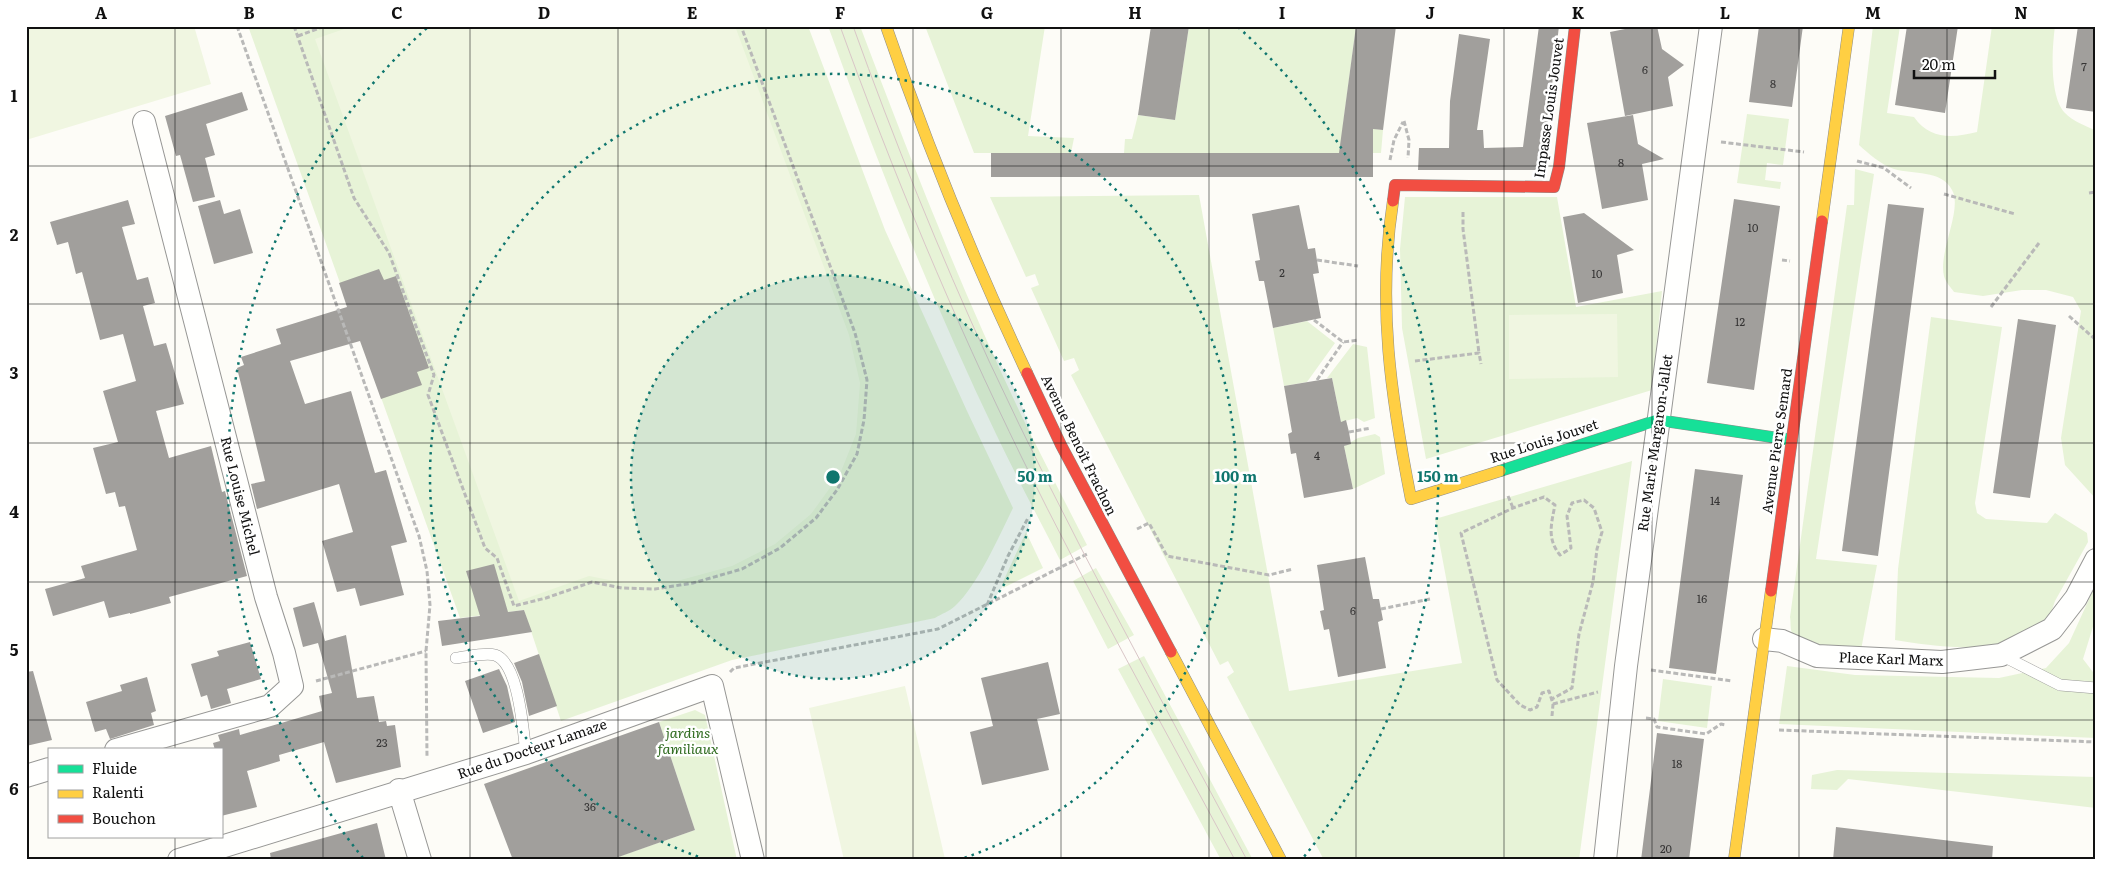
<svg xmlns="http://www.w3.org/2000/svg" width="2122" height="886" font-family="Literata,serif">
	<rect width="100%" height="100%" fill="#fdfcf7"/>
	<path fill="#e7f3d7" d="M248 26H808L885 230 967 411 1013 508C999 536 978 585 955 606 950 611 941 614 935 618L732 660 561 721 524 610 460 618Z
		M828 26H860C911 161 964 297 1027 427 1047 467 1067 506 1087 545L1060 560C1039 519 1017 478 997 436 933 303 878 165 828 26Z
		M925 26H1045L1028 136 1074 138 1071 153H974Z
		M1189 26H1356L1343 125 1383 130 1381 153H1124L1125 139H1132L1138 115 1175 120Z
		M1873 26H1900L1887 113 1914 117C1930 140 1953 138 1977 132L1992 26H2055C2052 49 2049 96 2065 113 2072 121 2087 126 2096 131V499L2065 465 2061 438 2081 311 2073 297 2046 290H2022L1983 296 1954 292C1951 288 1945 281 1944 276 1938 252 1963 209 1952 190 1941 169 1913 175 1894 169 1880 164 1869 154 1859 145Z
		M1747 114 1789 119 1783 165 1767 163 1765 180 1781 182 1780 189 1737 183Z
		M1855 169 1874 174 1816 559 1877 565 1861 650C1841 649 1804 653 1792 633 1790 629 1791 622 1790 617L1847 205H1854Z
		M1199 195 1289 691 1462 663 1435 519 1632 461 1579 860H1324L1227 677 1234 672 1228 661 1220 665 1071 375 1079 370 1074 358 1064 361 1031 288 1039 285 1035 274 1026 277 990 197Z
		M1405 197H1557L1576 307 1662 291 1652 390 1426 459 1402 328 1400 249Z
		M1931 317 2002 327 1975 503 1977 513 1986 519 2047 523 2055 513 2087 533 2088 542 2055 601 2048 622C2034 628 2020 636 2006 641 1975 653 1927 645 1895 640L1898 569Z
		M1307 321 1335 343 1307 382 1284 386 1273 328Z
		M1353 344 1367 347 1375 418 1364 422 1357 418 1341 422 1332 378H1327Z
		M1375 434 1380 437 1385 474 1353 489 1344 446 1358 438Z
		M1026 532 1043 568 1003 588 1002 584Z
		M1096 568 1134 635 1108 649 1073 581Z
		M2096 584V617L2083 659 2096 676V738L1779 724 1787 666 1855 675 1999 678 2046 668 2069 643Z
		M1144 656 1253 860H1221L1118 669Z
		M1663 679 1712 686 1707 728 1658 721Z
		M695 710 705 715 737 860H609L695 830 659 722Z
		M1837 770 2096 777V808L1848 779 1837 790 1811 789 1812 775Z"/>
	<path fill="#f0f6e1" d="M26 26H194L211 84 26 140Z
		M353 26H735L849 335 860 383 856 434 840 474 811 514 775 544 732 566 677 581 624 583 589 576 519 601 315 39Z
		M1617 314 1618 377 1509 379V315Z
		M905 686 945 859 844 860 809 708Z"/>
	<path fill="#a19f9c" d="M1151 26H1189L1175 120 1138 115Z
		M1356 26H1396L1383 130 1373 129V177H991V153H1339Z
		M1539 26H1559L1542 170H1418L1419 148H1449L1450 101 1459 34 1490 39 1477 130H1483L1484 148 1523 147Z
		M1640 26H1657L1662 49 1684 65 1668 77 1673 106 1625 116 1610 32Z
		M1759 26H1803L1792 107 1749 102Z
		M1907 26H1958L1945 113 1895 105Z
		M2078 26H2096V112L2066 108Z
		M242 92 248 110 206 124 215 155 205 158 215 197 193 202 180 155 176 156 165 116Z
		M1633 115 1638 144 1664 159 1642 164 1648 200 1602 209 1587 123Z
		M1734 199 1780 206 1754 390 1707 383Z
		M128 200 135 224 122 227 137 280 148 277 155 303 143 306 154 346 166 343 184 404 156 411 169 458 211 446 222 492 225 491 247 576 169 597 171 603 130 614V613L109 618 104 601 53 616 45 589 85 578 81 566 137 550 125 506 119 507 115 492 106 494 93 448 118 442 103 391 136 381 123 334 100 340 82 272 76 274 68 242 57 245 50 222Z
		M220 200 224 214 240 209 253 253 214 264 198 206Z
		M1888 204 1924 208 1878 556 1842 551Z
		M1299 205 1308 249 1315 248 1319 273 1313 274 1321 318 1273 328 1264 281H1259L1255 261 1260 260 1252 214Z
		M1584 213 1634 250 1617 255 1623 293 1578 303 1563 217Z
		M379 269 384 280 396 276 429 368 417 372 422 385 381 399 360 341 290 361 305 404 351 391 375 473 386 470 407 542 391 546 404 595 360 606 355 588 337 592 322 541 353 532 339 484 257 509 251 484 265 481 237 368 244 365 241 357 281 344 276 329 347 307 339 283Z
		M2018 319 2056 325 2030 498 1993 493Z
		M1332 378 1341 422 1346 420 1349 432 1351 444 1344 446 1353 489 1304 498 1296 453 1291 454 1288 434 1292 432 1284 386Z
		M1695 469 1743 475 1716 674 1669 668Z
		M1365 557 1373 599H1379L1383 620 1378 622 1386 668 1338 677 1329 629 1324 630 1320 611 1324 610 1317 565Z
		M494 564 508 612 524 610 532 632 442 646 438 621 480 616 466 571Z
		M314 602 325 641 346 635 357 698 374 696 379 722 386 721 387 726 395 725 401 767 336 783 324 742 279 755 280 761 247 771 257 807 221 816V750H215L213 743 220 741 218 735 239 729 240 735 322 711 319 696 332 693 318 643 303 647 293 608Z
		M250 642 261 679 227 689 231 703 211 709 207 695 201 697 191 664 219 656 217 651Z
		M539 654 557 706 529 716 522 682 514 663Z
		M1048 662 1060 714 1037 719 1049 770 982 785 970 732 993 726 981 678Z
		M499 669 507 686 515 722 483 733 465 681Z
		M33 671 52 740 26 746V672Z
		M147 677 156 711 151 713 154 725 110 739 106 729 95 732 86 702 122 691 120 685Z
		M659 722 695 830 610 860H513L484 784Z
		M1657 733 1704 739 1689 860H1641Z
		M377 823 386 860H271L270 853Z
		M1836 827 1993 846 1992 860H1833Z"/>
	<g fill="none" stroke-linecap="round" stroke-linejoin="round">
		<defs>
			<path id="lane" d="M2001 655 2060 685 2096 688
				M456 658C467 657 485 652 495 655 519 663 523 731 526 753"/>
			<path id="street" d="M1764 639 1782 641 1817 656 1942 662 2001 655 2052 629 2076 598 2096 560
				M116 750 270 706 292 686 284 653 266 597 144 122
				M26 776 49 769
				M399 790 420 860
				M179 860 526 753 712 686 753 860
				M1605 860 1626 666 1711 26"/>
			<path id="fast" d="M1500 471 1658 420 1792 440"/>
			<path id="slow" d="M886 26C926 143 974 261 1027 373
				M1393 201C1377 304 1391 398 1411 499L1500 471
				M1822 221 1849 26
				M1171 652 1281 860
				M1734 860 1771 591"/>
			<path id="jam" d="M1393 201 1395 185 1554 187 1559 167 1575 26
				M1027 373 1061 445 1171 652
				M1771 591 1822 221"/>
		</defs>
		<use href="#lane" stroke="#979795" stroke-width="12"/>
		<use href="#street" stroke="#979795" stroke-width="24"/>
		<use href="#fast" stroke="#8e8d8b" stroke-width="12"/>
		<use href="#slow" stroke="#8e8d8b" stroke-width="12"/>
		<use href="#jam" stroke="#8e8d8b" stroke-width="12"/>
		<path stroke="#b9b9b8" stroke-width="3" stroke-dasharray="5 2.5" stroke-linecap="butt" d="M237 26 419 536 427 571 430 605 426 651 427 758
			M294 26 354 198 389 253 434 375 428 395 485 548 497 558 514 606 546 598 592 582 622 588 655 589 693 583 742 569 780 548 816 518 837 490 857 454 864 420 867 380 855 333 741 26
			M298 36 325 26
			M1404 121 1409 140 1408 158
			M1721 142 1804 152
			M1390 160 1394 140 1403 122
			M1857 161 1884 168 1911 188
			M2089 193 2096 192
			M1944 194 2015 214
			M1463 212V229L1479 353
			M1317 260 1358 266
			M1782 260 1790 261
			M1991 307 2039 243
			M2069 316 2096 340
			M1314 320 1343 342 1359 340
			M1415 361 1479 353 1481 364
			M1317 380 1343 342
			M1349 432 1371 428
			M1508 496 1513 508
			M1137 529 1149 523 1167 556 1269 575 1293 569
			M987 605 1008 556 1028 518
			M1381 609 1430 599
			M1651 670 1732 681
			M730 672 734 668 938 629 1089 553
			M316 681 426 651
			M1553 704 1598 692
			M1552 716 1553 704 1549 691 1542 693 1537 707 1530 710 1520 705 1497 680 1461 533 1513 508 1544 497 1555 505C1551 525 1547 539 1560 555L1571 548 1567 516 1572 503 1584 500 1594 508 1602 532 1597 549 1593 582 1579 634 1572 688 1552 699
			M1646 718 1654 719 1657 727 1706 734 1721 724 1726 725
			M1779 730 2096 742"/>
		<use href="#lane" stroke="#fffffe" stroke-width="11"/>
		<use href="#street" stroke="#fffffe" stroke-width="22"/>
		<use href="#fast" stroke="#16e098" stroke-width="11"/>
		<use href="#slow" stroke="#ffcf43" stroke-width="11"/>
		<use href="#jam" stroke="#f24e42" stroke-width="11"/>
		<path stroke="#d9c6c7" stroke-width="1" d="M840 26C893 173 953 317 1022 458 1089 594 1163 726 1235 860
			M853 26C894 140 939 252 989 361 1068 531 1159 695 1247 860"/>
	</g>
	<path fill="none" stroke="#111" stroke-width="1" stroke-opacity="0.55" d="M175 26V750M323 26V860M470 26V860M618 26V860M766 26V860M913 26V860M1061 26V860M1209 26V860M1356 26V860M1504 26V860M1652 26V860M1799 26V860M1947 26V860M26 166H2096M26 304H2096M26 443H2096M26 582H2096M26 720H2096M175 837V860"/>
	<circle cx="833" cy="477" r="202" fill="#0f766e" fill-opacity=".12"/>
	<g fill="none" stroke="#0f766e" stroke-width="2.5" stroke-dasharray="2.5 5">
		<circle cx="833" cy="477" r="202"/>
		<path d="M705 859A403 403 0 1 1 961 859"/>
		<path d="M363 858A605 605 0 0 1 428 27M1238 27A605 605 0 0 1 1303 858"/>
	</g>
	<g text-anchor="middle" stroke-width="5" stroke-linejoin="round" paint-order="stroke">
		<g font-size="11" fill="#353434">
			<text x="2084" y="71">7</text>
			<text x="1645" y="74">6</text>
			<text x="1773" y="88">8</text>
			<text x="1621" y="167">8</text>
			<text x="1753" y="232">10</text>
			<text x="1282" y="277">2</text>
			<text x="1597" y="278">10</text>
			<text x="1740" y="326">12</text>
			<text x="1317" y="460">4</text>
			<text x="1715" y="505">14</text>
			<text x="1702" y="603">16</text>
			<text x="1353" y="615">6</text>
			<text x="382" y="747">23</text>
			<text x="1677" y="768">18</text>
			<text x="590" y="811">36</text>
			<text x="1666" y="853">20</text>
		</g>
		<g font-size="14" fill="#111" stroke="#fff">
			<text transform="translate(1549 108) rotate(-82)" y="5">Impasse Louis Jouvet</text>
			<text transform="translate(1544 441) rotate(-18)" y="5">Rue Louis Jouvet</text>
			<text transform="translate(1777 441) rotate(-82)" y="5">Avenue Pierre Semard</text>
			<text transform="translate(1655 443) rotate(-82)" y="5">Rue Marie Margaron-Jallet</text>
			<text transform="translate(1079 445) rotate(64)" y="5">Avenue Benoît Frachon</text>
			<text transform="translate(240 496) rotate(76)" y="5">Rue Louise Michel</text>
			<text transform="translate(1891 659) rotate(2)" y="5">Place Karl Marx</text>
			<text transform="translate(532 749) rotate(-19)" y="5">Rue du Docteur Lamaze</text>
		</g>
		<g font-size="14" font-style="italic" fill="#2f6b1f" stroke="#fff">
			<text x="688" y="738">jardins<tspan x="688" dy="16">familiaux</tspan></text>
		</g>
	</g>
	<circle cx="833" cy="477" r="8" fill="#0f766e" stroke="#fff" stroke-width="2.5"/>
	<g font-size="15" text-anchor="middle" font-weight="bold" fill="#0f766e" stroke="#fff" stroke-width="5" stroke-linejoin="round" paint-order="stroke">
		<text x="1035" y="482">50 m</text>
		<text x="1236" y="482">100 m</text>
		<text x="1438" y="482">150 m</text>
	</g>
	<rect width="2122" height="886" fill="none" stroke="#ffffff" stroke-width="55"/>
	<rect x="48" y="748" width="175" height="90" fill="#ffffff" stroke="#a0a0a0"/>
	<rect x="58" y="765" width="25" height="8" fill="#16e098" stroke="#a0a0a0"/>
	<text x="92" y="774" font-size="15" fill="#111111">Fluide</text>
	<rect x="58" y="790" width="25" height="8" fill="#ffcf43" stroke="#a0a0a0"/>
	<text x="92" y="798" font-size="15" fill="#111111">Ralenti</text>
	<rect x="58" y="815" width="25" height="8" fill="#f24e42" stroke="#a0a0a0"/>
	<text x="92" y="824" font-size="15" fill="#111111">Bouchon</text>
	<path d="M1914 70v8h81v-8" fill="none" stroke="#111111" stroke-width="2.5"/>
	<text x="1922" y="70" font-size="15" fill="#111111" stroke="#ffffff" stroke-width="4" paint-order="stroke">20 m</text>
	<rect x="28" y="28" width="2066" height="830" fill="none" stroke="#111" stroke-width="2"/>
	<g font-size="16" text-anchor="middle" font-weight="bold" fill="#111">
		<text x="101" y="19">A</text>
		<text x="249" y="19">B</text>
		<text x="397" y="19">C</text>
		<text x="544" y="19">D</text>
		<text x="692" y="19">E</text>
		<text x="840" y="19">F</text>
		<text x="987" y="19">G</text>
		<text x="1135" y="19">H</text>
		<text x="1282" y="19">I</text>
		<text x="1430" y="19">J</text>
		<text x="1578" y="19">K</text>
		<text x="1725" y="19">L</text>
		<text x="1873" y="19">M</text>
		<text x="2021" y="19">N</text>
		<text x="14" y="102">1</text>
		<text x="14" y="241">2</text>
		<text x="14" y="379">3</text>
		<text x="14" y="518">4</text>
		<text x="14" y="656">5</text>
		<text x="14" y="795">6</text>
	</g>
</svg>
